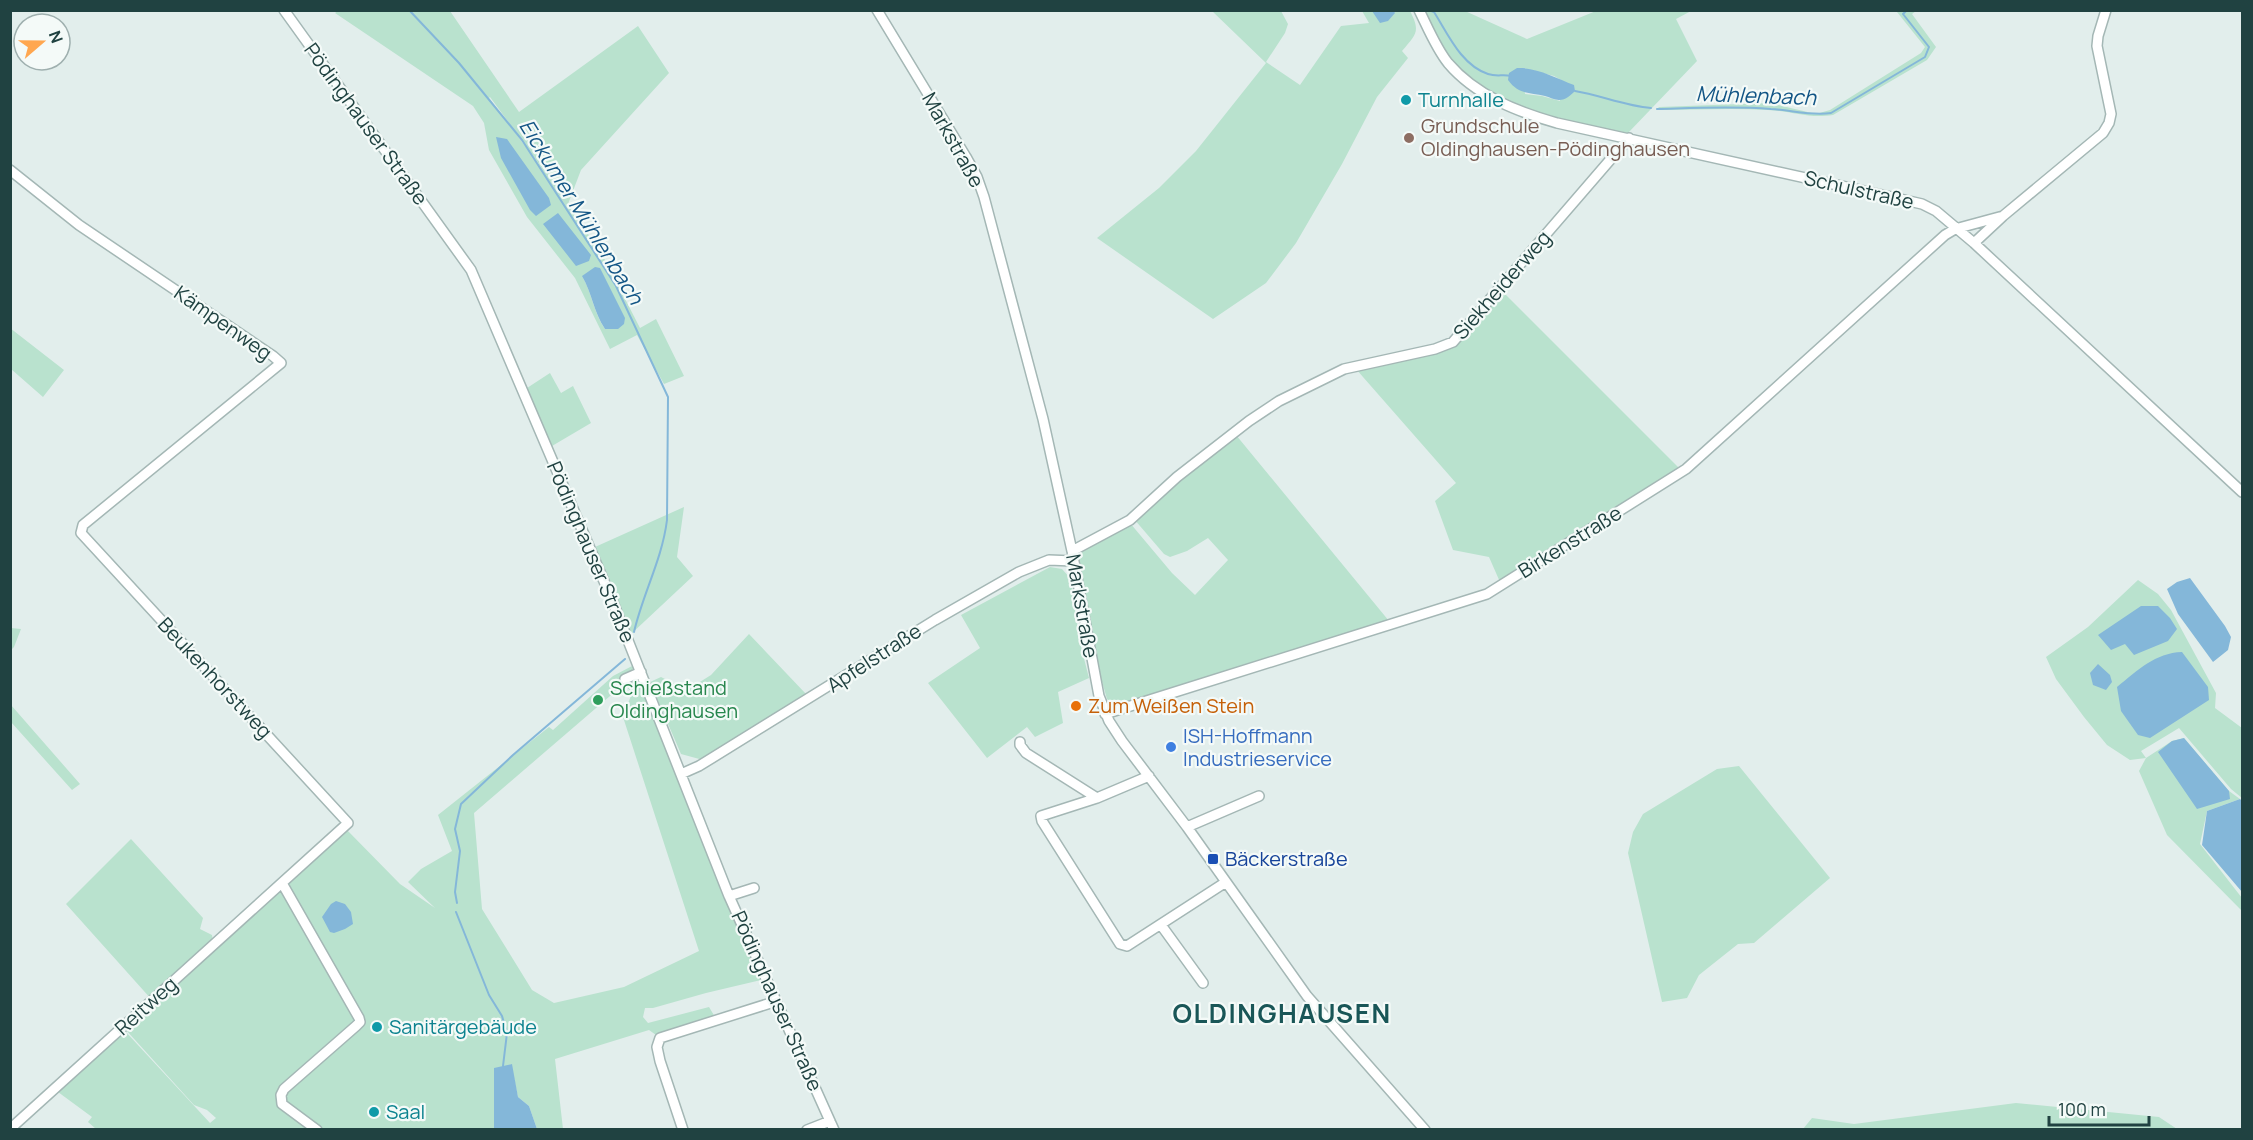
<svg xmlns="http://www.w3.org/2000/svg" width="2253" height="1140" font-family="Manrope,sans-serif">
	<rect width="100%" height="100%" fill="#e2eeec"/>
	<path fill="#b9e2ce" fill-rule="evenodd" d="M339 10 450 11 519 112 638 26 669 73 581 170 568 204 604 258 640 328 656 319 684 376 664 384 637 335 610 349 575 278 527 217 489 150 484 123 473 106 335 13ZM490 97 547 175 489 98ZM582 276 618 329H605C594 314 592 293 582 276Z
		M1212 11H1281L1288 24 1285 33 1266 62 1300 85 1341 26 1369 23 1362 11 1395 13 1394 11H1410C1421 32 1416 34 1402 51L1408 58 1377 97 1342 164 1296 243 1266 283 1213 319 1097 238 1159 188 1196 151 1266 63Z
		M1422 11H1465L1527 39 1596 11H1691L1676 19 1697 61 1628 133C1569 122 1509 113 1463 71 1445 55 1433 32 1422 11ZM1523 68 1554 76 1561 80 1560 101 1542 96 1525 94Z
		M1899 11H1916L1912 14 1936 47 1927 60 1833 115C1808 119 1792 111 1768 110 1731 108 1694 110 1656 110L1659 107 1769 103 1816 114 1830 110 1921 53 1925 47 1897 12Z
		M1502 291 1680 469 1500 582 1489 557 1453 550 1435 501 1456 483 1356 369 1452 347 1461 341Z
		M10 328 64 370 43 397 11 369Z
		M550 373 561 393 573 386 591 423 552 446 527 388Z
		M1236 435 1389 621 1115 705 1107 699 1099 671 1076 555 1077 550 1130 523 1172 573 1195 595 1228 560 1208 538 1187 551 1170 557 1164 554 1134 519 1179 479Z
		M684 507 677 557 693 576 630 635 595 547Z
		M1050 567 1062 569 1071 579 1079 639 1089 678 1058 692 1063 723 1035 737 1027 727 987 758 928 683 980 648 961 615Z
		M2138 580 2158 594 2171 610 2216 693 2215 708 2242 728V798L2231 789 2179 728 2141 751 2146 758 2172 741 2184 738 2229 791 2240 799 2207 811 2200 844 2242 898V911L2167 835 2139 771 2146 758 2130 760 2107 745 2084 717 2056 679 2046 657 2088 627Z
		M11 628 21 629 14 647 11 650Z
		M749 634 806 694 703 760 681 754 650 682 661 677 687 690 711 675Z
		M634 665 761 980 706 993 653 1008H645L643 1017 648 1023 709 1007 715 1017 656 1035 649 1030 555 1059 563 1129H537L529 1106 518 1097 511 1064 495 1093 494 1129H96L88 1122 92 1117 58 1092 125 1031 210 1123 216 1118 207 1110 194 1105 126 1030 347 830 400 884 435 908 408 882 421 869 452 851 438 815 549 727 553 730 613 676ZM624 684 632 693 623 717 699 951 624 987 554 1003 532 990 482 909 474 813Z
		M11 705 80 784 72 790 11 722Z
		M1739 766 1830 878 1754 943 1738 944 1699 975 1687 998 1662 1002 1628 853 1633 832 1643 814 1717 769Z
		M131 839 203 918 200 929 212 935 213 942 152 1000 66 904Z
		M2016 1103 2159 1117 2177 1129H1803L1812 1118 1854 1124Z"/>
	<path fill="#84b7d9" d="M1372 11H1394L1395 13 1388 21 1380 23Z
		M1517 68C1536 67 1556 78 1574 85L1575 91C1571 95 1566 100 1559 100 1555 100 1549 97 1545 96 1529 92 1519 95 1508 80L1509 73Z
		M496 137 507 139 549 198 551 205 536 216 530 210 501 158Z
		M558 213 591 255 589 261 576 266 543 224Z
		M595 267 600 268 625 318 624 324 618 329H605C594 313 592 293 582 276Z
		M2190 578 2225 626 2231 637 2228 650 2213 662 2178 614 2167 589 2177 582Z
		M2141 606H2158L2170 618 2177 629 2168 641 2134 655 2125 644 2111 650 2098 635Z
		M2182 652 2208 687 2209 700 2150 738 2138 735 2121 711 2117 687C2138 670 2155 653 2182 652Z
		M2098 664 2110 675 2112 682 2106 690 2093 685 2090 673Z
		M2184 738 2229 791 2230 799 2197 809 2158 752 2172 741Z
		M2240 799 2242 801V892L2202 845 2207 811Z
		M336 901 345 904 351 912 353 924 345 929 334 933 330 932 322 917 331 904Z
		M512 1064 518 1097 529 1106 537 1129H494V1068Z"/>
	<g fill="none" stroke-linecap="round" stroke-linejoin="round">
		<path stroke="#84b7d9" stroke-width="2" d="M409 10 459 63 522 140 616 286 668 397 667 520C662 560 643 593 634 632
			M1429 10 1434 12C1448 34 1461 65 1488 74 1497 77 1503 74 1511 76
			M1575 91C1600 95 1625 106 1651 108
			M1657 109C1695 108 1733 106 1771 109 1792 110 1810 116 1831 113L1925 57 1929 47 1903 14 1907 10
			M457 903 455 892 460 851 455 829 461 804 513 755 625 659
			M456 912 489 995 502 1016 507 1033 503 1066"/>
		<defs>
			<path id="minor" d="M284 10 471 270 612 600 729 896 834 1130
				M877 10 966 157 977 177 984 197 1043 419 1072 551 1099 696 1109 721 1122 741 1187 827 1307 996 1425 1130
				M1419 10C1428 28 1436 48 1448 63 1476 96 1518 112 1557 123L1887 196 1922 204 1936 211 1974 243 2242 492
				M10 170 79 225 273 356 281 363 83 525 81 533 348 823 10 1129
				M1974 243 2003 216 2103 133 2109 123 2111 114 2097 46 2098 36 2106 10
				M1072 551 1130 520 1177 477 1249 421 1279 401 1344 369 1435 349 1453 342 1629 138
				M625 679 641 672
				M1105 714 1487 594 1686 469 1945 235 1955 229 2003 216
				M1020 742V745L1026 753 1097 798
				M681 774 699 766 935 620 1019 572 1049 560 1073 561
				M1149 776 1097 798 1041 816 1042 821 1120 944 1127 946 1226 882
				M1187 827 1259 796
				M282 883 359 1018 360 1022 356 1026 284 1089 281 1095 282 1104 317 1130
				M729 896 754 888
				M1161 925 1203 983
				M683 1130 660 1061 657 1047 660 1038 777 1001
				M807 1130 830 1121"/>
		</defs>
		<use href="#minor" stroke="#a4b7b5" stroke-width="12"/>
		<use href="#minor" stroke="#fff" stroke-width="9"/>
	</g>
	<g fill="#0f9aa8" stroke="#f4faf8" stroke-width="2">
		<circle cx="1406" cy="100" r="6"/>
		<circle cx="377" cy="1027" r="6"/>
		<circle cx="374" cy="1112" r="6"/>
	</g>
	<circle fill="#8d6e63" stroke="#f4faf8" stroke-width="2" cx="1409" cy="138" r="6"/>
	<circle fill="#2e9e5b" stroke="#f4faf8" stroke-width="2" cx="598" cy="700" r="6"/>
	<circle fill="#e8710a" stroke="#f4faf8" stroke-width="2" cx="1076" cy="706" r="6"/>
	<circle fill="#3f7fe0" stroke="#f4faf8" stroke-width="2" cx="1171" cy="747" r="6"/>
	<rect fill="#1a4fb4" stroke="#f4faf8" stroke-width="2" x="1207" y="853" width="12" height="12" rx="3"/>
	<g text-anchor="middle" stroke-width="4.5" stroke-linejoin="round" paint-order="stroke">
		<g font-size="20" fill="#0d838f" stroke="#f4faf8" text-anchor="start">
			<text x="1418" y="107">Turnhalle</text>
			<text x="389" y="1034">Sanitärgebäude</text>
			<text x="386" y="1119">Saal</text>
		</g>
		<g font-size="20" fill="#204241" stroke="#f4faf8">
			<text transform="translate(366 124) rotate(54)" y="7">Pödinghauser Straße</text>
			<text transform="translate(953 140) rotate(61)" y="7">Markstraße</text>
			<text transform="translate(1859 190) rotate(13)" y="7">Schulstraße</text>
			<text transform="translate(1502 285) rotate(-49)" y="7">Siekheiderweg</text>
			<text transform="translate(223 323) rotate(35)" y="7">Kämpenweg</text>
			<text transform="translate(1570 542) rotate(-32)" y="7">Birkenstraße</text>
			<text transform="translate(591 552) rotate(67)" y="7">Pödinghauser Straße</text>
			<text transform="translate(1082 606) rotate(80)" y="7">Markstraße</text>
			<text transform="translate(874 658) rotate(-33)" y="7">Apfelstraße</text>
			<text transform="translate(215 678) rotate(47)" y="7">Beukenhorstweg</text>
			<text transform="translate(777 1001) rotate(66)" y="7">Pödinghauser Straße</text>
			<text transform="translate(146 1006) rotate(-42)" y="7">Reitweg</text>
		</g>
		<g font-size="20" fill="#785e54" stroke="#f4faf8" text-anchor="start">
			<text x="1421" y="133">Grundschule<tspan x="1421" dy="23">Oldinghausen-Pödinghausen</tspan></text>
		</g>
		<g font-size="20" fill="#27864d" stroke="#f4faf8" text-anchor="start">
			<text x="610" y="695">Schießstand<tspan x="610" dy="23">Oldinghausen</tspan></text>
		</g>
		<g font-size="20" fill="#c56008" stroke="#f4faf8" text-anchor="start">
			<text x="1088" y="713">Zum Weißen Stein</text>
		</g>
		<g font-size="20" fill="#366cbe" stroke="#f4faf8" text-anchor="start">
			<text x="1183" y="743">ISH-Hoffmann<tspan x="1183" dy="23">Industrieservice</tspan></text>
		</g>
		<g font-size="20" fill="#164399" stroke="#f4faf8" text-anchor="start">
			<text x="1225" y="866">Bäckerstraße</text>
		</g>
		<g font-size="21" font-style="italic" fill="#125585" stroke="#f4faf8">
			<text transform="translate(1756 96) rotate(2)" y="7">Mühlenbach</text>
			<text transform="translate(581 212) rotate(58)" y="7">Eickumer Mühlenbach</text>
		</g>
		<g font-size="26" font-weight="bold" letter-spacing="1.5" fill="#195657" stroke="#f4faf8">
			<text x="1282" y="1023">OLDINGHAUSEN</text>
		</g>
	</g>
	<rect width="2253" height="1140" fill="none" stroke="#204241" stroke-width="24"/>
	<g transform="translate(42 42) rotate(70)"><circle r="28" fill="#f4faf8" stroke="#9fb0af" stroke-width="1.5"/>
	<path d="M0-4.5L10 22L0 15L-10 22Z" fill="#ffa750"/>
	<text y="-9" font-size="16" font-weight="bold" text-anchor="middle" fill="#204241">N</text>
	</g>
	<path d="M2049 1116v9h100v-9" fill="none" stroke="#204241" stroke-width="3"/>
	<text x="2058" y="1116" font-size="18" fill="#204241" stroke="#f4faf8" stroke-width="4.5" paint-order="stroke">100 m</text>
</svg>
